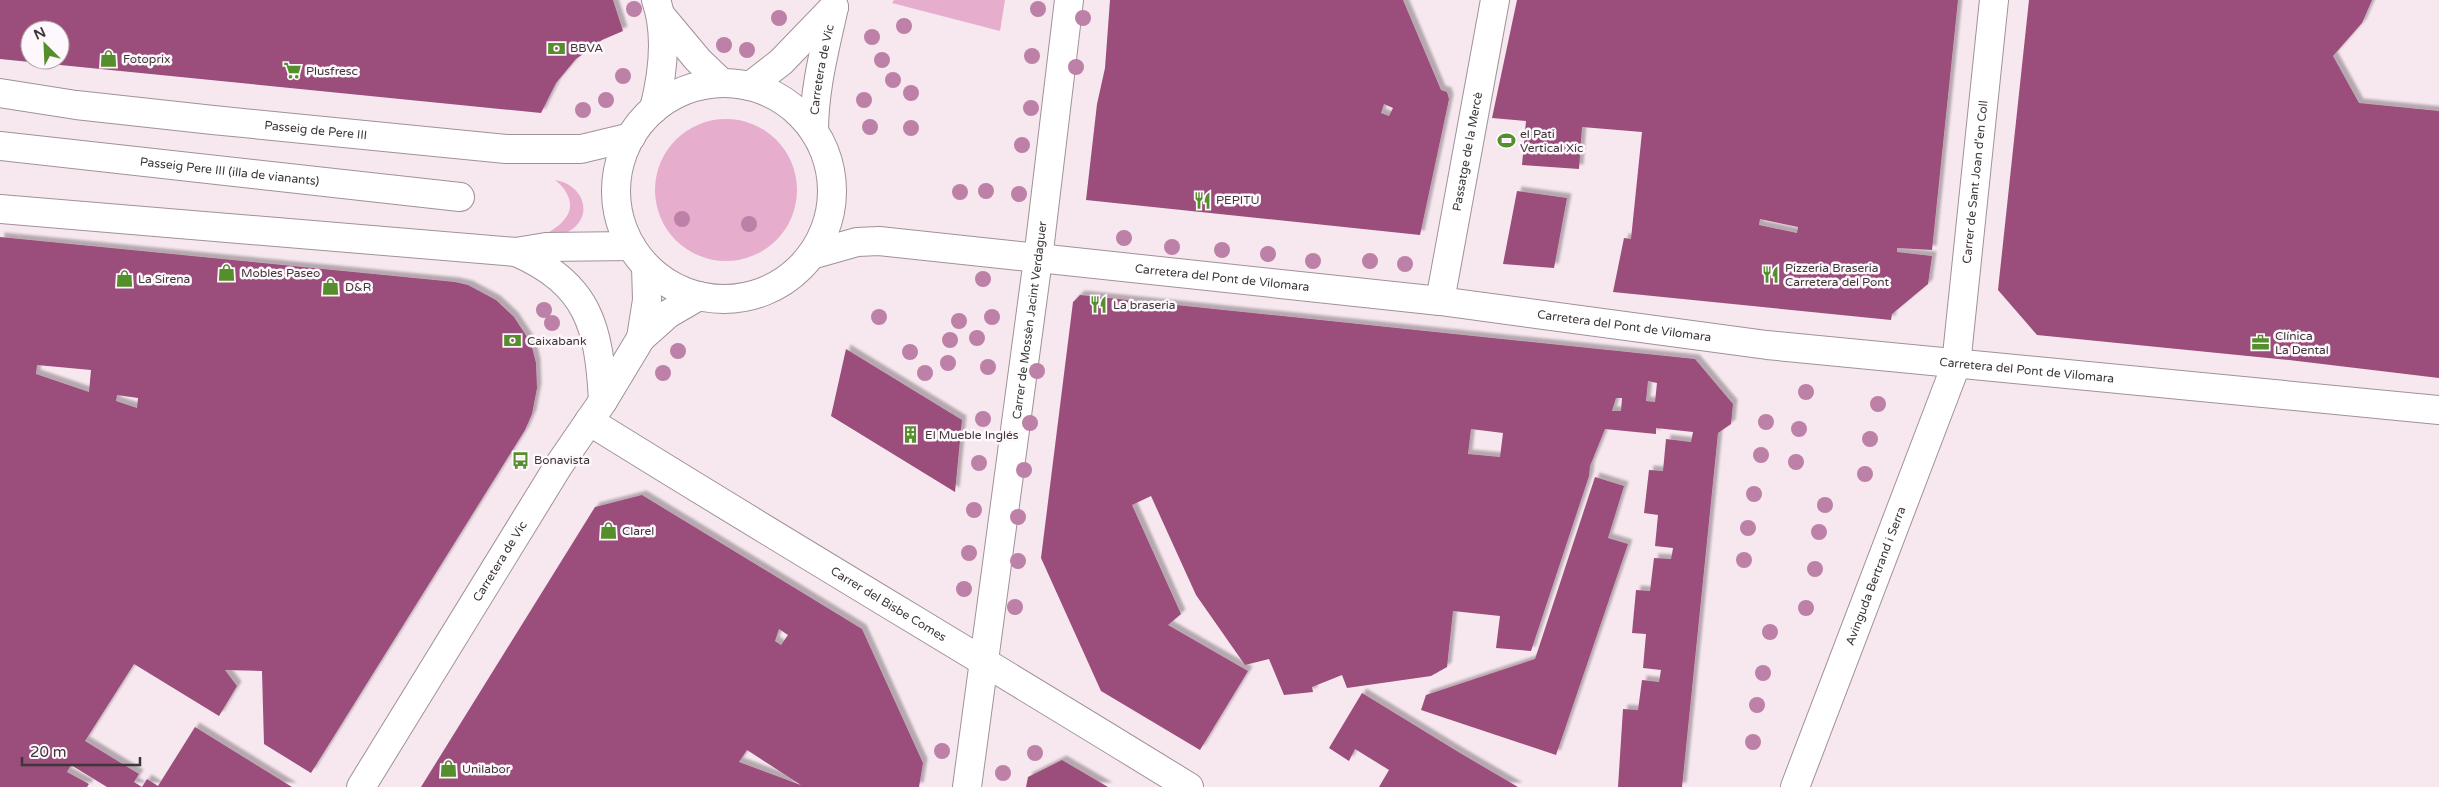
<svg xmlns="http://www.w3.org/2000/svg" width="2439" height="787" font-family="'Varela Round',sans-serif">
	<defs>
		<filter id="shadow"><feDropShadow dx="4.5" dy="-4.5" stdDeviation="1" flood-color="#0004"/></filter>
	</defs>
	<rect width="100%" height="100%" fill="#f7e7ef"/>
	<path fill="#e7adcd" d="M894 0H1005L1000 31 892 3Z
		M655 190a71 71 0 1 1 142 0a71 71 0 1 1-142 0Z
		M555 180C586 185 596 221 563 234 557 236 550 235 543 236 550 231 558 227 563 221 577 207 568 190 555 180Z"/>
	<path fill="#9b4d7c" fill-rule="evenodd" filter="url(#shadow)" d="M0 0H613L623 31 602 40 576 59 556 83 541 113 0 59ZM30 30H60V60H30Z
		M1110 0H1403L1441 90 1447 92 1449 99 1420 235 1086 200 1097 104 1105 68ZM1384 104 1393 108 1389 116 1381 113Z
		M1517 0H1958L1932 250 1897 248V252L1932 256 1928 284 1892 314 1891 320 1613 292 1624 238 1631 239 1642 132 1582 127 1579 169 1522 165 1526 121 1492 118ZM1760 219 1798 227 1797 233 1759 225Z
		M2029 0H2372L2362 23 2333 56 2359 103 2439 111V378L2289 360 2037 335 1998 290Z
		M1517 191 1567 198 1554 268 1503 264Z
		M0 237 455 282 468 285 496 300 514 317 531 343 536 363 537 388 532 414 525 430 311 773 264 744 262 671 225 670 237 686 219 716 134 664 85 741 139 774 134 782 142 787 147 779 158 786 195 727 292 787H107L71 765 67 772 89 784 87 787H0ZM37 365 91 370 89 392 36 374ZM117 395 138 398 137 408 116 401Z
		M1080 295 1695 359 1733 404 1731 424 1718 433 1682 787H1618L1623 709 1638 710 1642 680 1659 682 1661 670 1643 668 1646 634 1632 633 1636 590 1650 591 1654 558 1671 559 1672 554 1673 548 1655 546 1658 515 1644 513 1649 470 1663 471 1666 439 1691 442 1693 432 1656 428V434L1605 429 1590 466 1589 476 1531 651 1496 648 1500 616 1453 611 1447 667 1431 676 1347 688 1342 675 1312 687 1313 692 1284 695 1269 659 1245 665 1196 595 1151 496 1132 505 1181 614 1168 625 1248 671 1200 750 1101 691 1041 558 1073 302ZM1648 381 1657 383 1655 402 1646 401ZM1616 398H1622L1621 411H1612ZM1471 429 1503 433 1500 457 1468 454Z
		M846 349 962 420 955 492 831 416Z
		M1595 477 1624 486 1608 538 1628 544 1556 755 1421 710 1426 695 1535 659Z
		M642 495 862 629 923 763 919 787H421L595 507ZM779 629 788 635 781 645 775 641ZM747 750 801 785 739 762Z
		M1362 693 1460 753 1518 787H1379L1389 770 1355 749 1349 761 1329 748Z
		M1062 760 1108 787H1026L1028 777Z"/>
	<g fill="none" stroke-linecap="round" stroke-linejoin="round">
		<defs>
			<g id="street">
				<path id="s1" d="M0 93 76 105 213 120 506 149H581L631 137"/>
				<path id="s2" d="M0 146 460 197"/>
				<path d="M0 209 516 252 546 247 631 246"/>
				<path d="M516 252C589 284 599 327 603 401"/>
				<path id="s3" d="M1440 301 1495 0"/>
				<path id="s4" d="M1956 365 1994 0"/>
				<path id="s5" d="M589 421C788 545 990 664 1189 787"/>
				<path id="s6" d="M967 787 1038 259 1069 0"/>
			</g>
			<g id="secondary">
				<path d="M662 17 698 60 722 83"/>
				<circle cx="724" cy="191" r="108"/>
				<path d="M750 86 781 62 834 7"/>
				<path d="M654 109C663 74 668 35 656 0"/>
				<path id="s7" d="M814 131C814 89 825 48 834 7"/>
				<path id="s8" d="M811 255 857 242 879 241 1440 301 1767 345 2439 410"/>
				<path d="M641 338 647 300 646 266"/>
				<path id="s9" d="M361 787 559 465 603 401 641 338 668 314 699 296"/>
				<path id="s10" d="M1795 787 1956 365"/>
			</g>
		</defs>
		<use href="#street" stroke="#a09199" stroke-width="30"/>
		<use href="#secondary" stroke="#a09199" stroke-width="30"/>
		<use href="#street" stroke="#fff" stroke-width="28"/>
		<use href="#secondary" stroke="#fff" stroke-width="28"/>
	</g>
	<g fill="#bd80a6">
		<circle cx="634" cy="9" r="8"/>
		<circle cx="1038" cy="9" r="8"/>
		<circle cx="779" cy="18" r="8"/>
		<circle cx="1083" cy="18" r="8"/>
		<circle cx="904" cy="26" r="8"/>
		<circle cx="872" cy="37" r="8"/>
		<circle cx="724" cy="45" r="8"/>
		<circle cx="747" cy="50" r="8"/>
		<circle cx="1032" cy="56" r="8"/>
		<circle cx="882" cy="60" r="8"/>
		<circle cx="1076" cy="67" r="8"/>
		<circle cx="623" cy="76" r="8"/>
		<circle cx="893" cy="80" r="8"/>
		<circle cx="911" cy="93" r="8"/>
		<circle cx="606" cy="100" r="8"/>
		<circle cx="864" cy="100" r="8"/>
		<circle cx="1031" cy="108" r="8"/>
		<circle cx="583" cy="110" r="8"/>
		<circle cx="870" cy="127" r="8"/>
		<circle cx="911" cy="128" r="8"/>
		<circle cx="1022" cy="145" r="8"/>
		<circle cx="986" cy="191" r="8"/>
		<circle cx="960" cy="192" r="8"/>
		<circle cx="1019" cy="194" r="8"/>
		<circle cx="682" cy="219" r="8"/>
		<circle cx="749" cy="224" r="8"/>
		<circle cx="1124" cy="238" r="8"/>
		<circle cx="1172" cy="247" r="8"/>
		<circle cx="1222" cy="250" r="8"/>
		<circle cx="1268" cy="254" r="8"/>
		<circle cx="1313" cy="261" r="8"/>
		<circle cx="1370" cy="261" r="8"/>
		<circle cx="1405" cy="264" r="8"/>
		<circle cx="983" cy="279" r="8"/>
		<circle cx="544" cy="310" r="8"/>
		<circle cx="879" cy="317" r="8"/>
		<circle cx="992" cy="317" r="8"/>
		<circle cx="959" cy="321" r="8"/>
		<circle cx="552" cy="323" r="8"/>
		<circle cx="977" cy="338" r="8"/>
		<circle cx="950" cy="340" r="8"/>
		<circle cx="678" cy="351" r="8"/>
		<circle cx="910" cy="352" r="8"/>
		<circle cx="948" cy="363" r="8"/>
		<circle cx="988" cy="367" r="8"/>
		<circle cx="1037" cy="371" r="8"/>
		<circle cx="663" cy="373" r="8"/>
		<circle cx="925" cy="373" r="8"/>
		<circle cx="1806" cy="392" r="8"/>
		<circle cx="1878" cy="404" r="8"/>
		<circle cx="983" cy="419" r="8"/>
		<circle cx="1766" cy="422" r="8"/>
		<circle cx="1030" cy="423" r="8"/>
		<circle cx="1799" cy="429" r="8"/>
		<circle cx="1870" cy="439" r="8"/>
		<circle cx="1761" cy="455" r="8"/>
		<circle cx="1796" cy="462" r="8"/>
		<circle cx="979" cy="463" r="8"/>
		<circle cx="1024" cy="470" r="8"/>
		<circle cx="1865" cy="474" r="8"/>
		<circle cx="1754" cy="494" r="8"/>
		<circle cx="1825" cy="505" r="8"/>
		<circle cx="974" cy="510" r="8"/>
		<circle cx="1018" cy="517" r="8"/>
		<circle cx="1748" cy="528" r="8"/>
		<circle cx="1819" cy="532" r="8"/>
		<circle cx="969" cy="553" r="8"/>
		<circle cx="1744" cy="560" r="8"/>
		<circle cx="1018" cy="561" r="8"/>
		<circle cx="1815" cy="569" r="8"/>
		<circle cx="964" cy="589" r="8"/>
		<circle cx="1015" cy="607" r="8"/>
		<circle cx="1806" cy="608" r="8"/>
		<circle cx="1770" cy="632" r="8"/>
		<circle cx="1763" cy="673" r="8"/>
		<circle cx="1757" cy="705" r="8"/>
		<circle cx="1753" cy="742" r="8"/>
		<circle cx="942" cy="751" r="8"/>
		<circle cx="1035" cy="753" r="8"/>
		<circle cx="1003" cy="773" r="8"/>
	</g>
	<defs>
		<symbol id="bank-bare" viewBox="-9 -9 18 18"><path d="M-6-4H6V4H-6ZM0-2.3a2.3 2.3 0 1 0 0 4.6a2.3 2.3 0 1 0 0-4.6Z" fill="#558f2c" stroke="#fef7fb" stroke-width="2.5" paint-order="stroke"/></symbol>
		<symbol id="shop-bare" viewBox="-9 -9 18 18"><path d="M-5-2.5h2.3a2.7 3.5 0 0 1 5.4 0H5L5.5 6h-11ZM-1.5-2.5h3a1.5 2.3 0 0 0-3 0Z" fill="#558f2c" stroke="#fef7fb" stroke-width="2.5" paint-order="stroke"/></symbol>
		<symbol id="supermarket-bare" viewBox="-9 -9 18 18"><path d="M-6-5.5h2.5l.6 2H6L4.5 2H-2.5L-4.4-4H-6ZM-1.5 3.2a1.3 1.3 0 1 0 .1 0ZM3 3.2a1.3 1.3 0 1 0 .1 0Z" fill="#558f2c" stroke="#fef7fb" stroke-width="2.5" paint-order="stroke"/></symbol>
		<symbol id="stadium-bare" viewBox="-9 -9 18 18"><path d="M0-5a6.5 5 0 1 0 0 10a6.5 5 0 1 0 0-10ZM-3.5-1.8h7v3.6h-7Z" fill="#558f2c" stroke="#fef7fb" stroke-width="2.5" paint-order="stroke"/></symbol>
		<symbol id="restaurant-bare" viewBox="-9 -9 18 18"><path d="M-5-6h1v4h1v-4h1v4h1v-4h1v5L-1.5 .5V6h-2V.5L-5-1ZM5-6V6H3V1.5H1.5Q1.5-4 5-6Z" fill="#558f2c" stroke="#fef7fb" stroke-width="2.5" paint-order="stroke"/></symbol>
		<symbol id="office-bare" viewBox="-9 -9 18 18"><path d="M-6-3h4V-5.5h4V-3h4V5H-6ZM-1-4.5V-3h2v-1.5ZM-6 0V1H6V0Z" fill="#558f2c" stroke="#fef7fb" stroke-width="2.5" paint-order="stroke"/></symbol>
		<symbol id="building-bare" viewBox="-9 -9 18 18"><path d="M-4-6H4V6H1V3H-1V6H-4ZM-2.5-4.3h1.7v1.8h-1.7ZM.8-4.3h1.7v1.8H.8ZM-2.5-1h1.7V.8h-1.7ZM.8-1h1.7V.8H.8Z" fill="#558f2c" stroke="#fef7fb" stroke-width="2.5" paint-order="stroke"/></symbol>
		<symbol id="bus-bare" viewBox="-9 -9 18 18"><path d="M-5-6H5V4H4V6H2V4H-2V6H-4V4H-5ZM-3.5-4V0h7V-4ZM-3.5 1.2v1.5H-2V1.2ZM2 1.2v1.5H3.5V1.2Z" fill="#558f2c" stroke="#fef7fb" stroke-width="2.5" paint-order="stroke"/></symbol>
	</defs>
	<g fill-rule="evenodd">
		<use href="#bank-bare" x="544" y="36" width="25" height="25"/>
		<use href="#shop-bare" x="96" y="46" width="25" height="25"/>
		<use href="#supermarket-bare" x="280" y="58" width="25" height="25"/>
		<use href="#stadium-bare" x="1494" y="128" width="25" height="25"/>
		<use href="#restaurant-bare" x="1190" y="188" width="25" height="25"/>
		<use href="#shop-bare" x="214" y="260" width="25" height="25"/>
		<use href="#restaurant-bare" x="1758" y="262" width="25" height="25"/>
		<use href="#shop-bare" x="112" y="266" width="25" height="25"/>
		<use href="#shop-bare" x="318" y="274" width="25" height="25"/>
		<use href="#restaurant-bare" x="1086" y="292" width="25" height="25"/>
		<use href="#bank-bare" x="500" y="328" width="25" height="25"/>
		<use href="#office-bare" x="2248" y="330" width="25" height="25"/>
		<use href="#building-bare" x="898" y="422" width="25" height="25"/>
		<use href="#bus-bare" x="508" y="448" width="25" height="25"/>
		<use href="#shop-bare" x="596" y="518" width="25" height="25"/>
		<use href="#shop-bare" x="436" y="756" width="25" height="25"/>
	</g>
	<g text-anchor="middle" stroke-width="5" stroke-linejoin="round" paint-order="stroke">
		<g font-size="12" fill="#3d373a" stroke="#fef7fb" text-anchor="start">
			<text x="570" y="52">BBVA</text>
			<text x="123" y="63">Fotoprix</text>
			<text x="306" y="75">Plusfresc</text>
			<text x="1520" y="138">el Pati<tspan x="1520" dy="14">Vertical Xic</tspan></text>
			<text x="1216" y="204">PEPITU</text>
			<text x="1785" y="272">Pizzeria Braseria<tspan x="1785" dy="14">Carretera del Pont</tspan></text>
			<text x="241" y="277">Mobles Paseo</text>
			<text x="138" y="283">La Sirena</text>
			<text x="345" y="291">D&amp;R</text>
			<text x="1113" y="309">La braseria</text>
			<text x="2275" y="340">Clínica<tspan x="2275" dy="14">La Dental</tspan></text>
			<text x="527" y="345">Caixabank</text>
			<text x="925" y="439">El Mueble Inglés</text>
			<text x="534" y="464">Bonavista</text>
			<text x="622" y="535">Clarel</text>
			<text x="462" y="773">Unilabor</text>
		</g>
		<g font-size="12" fill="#3d373a" stroke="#fef7fb">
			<text dy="4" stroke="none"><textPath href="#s7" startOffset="62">Carretera de Vic</textPath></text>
			<text dy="4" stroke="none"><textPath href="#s1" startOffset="318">Passeig de Pere III</textPath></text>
			<text dy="4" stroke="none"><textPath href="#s3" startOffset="152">Passatge de la Mercè</textPath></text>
			<text dy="4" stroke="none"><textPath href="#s2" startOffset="231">Passeig Pere III (illa de vianants)</textPath></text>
			<text dy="4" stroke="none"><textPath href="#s4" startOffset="184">Carrer de Sant Joan d'en Coll</textPath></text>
			<text dy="4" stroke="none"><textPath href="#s8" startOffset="415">Carretera del Pont de Vilomara</textPath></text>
			<text dy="4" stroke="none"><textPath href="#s6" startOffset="471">Carrer de Mossèn Jacint Verdaguer</textPath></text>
			<text dy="4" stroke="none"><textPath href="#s8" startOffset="820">Carretera del Pont de Vilomara</textPath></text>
			<text dy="4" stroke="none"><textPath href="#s8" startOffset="1225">Carretera del Pont de Vilomara</textPath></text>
			<text dy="4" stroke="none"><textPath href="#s9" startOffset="265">Carretera de Vic</textPath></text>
			<text dy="4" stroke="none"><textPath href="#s10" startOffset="226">Avinguda Bertrand i Serra</textPath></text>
			<text dy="4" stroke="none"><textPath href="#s5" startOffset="351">Carrer del Bisbe Comes</textPath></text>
		</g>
	</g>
	<g transform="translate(45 45) rotate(336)"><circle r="24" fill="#fef7fb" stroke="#b1aaae"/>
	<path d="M0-4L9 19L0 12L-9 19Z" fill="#558f2c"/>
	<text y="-8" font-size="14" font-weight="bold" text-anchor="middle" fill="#3d373a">N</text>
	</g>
	<path d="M22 757v8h118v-8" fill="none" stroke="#3d373a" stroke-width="2.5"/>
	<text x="30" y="757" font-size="15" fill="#3d373a" stroke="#fef7fb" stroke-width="4" paint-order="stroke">20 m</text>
</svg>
